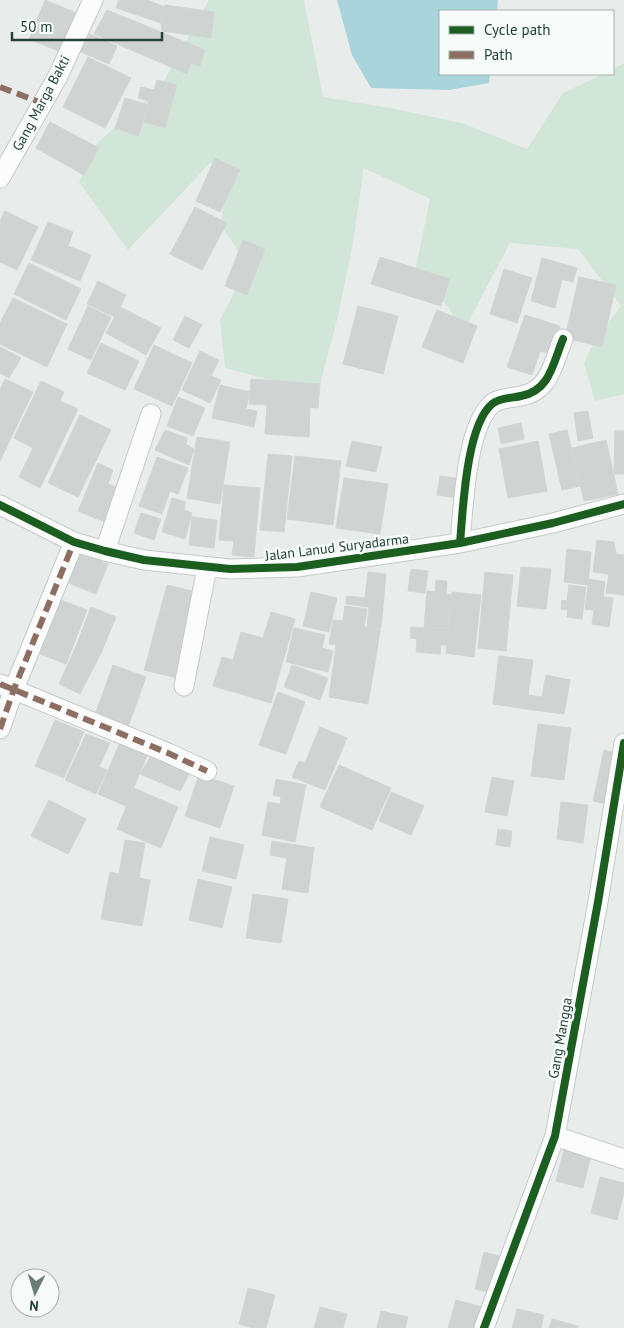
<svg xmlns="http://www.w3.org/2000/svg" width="624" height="1328" font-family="'PT Sans',sans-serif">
	<rect width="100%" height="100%" fill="#e8edeb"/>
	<path fill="#d1e6d8" d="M209 0H304L323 97 390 108 462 123 527 149 563 93 603 74H613V69L624 63V394L595 401 584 363 594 342 621 306 578 249 510 243 463 332 448 307 415 272 430 199 364 168 353 243 338 316 320 384 315 392 225 368 220 320 248 266 221 225 223 205 211 162 128 250 79 182 96 144 160 88Z"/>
	<path fill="#a9d4db" d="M337 0H498L497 11H440V74H490L489 83 449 90 371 88 352 55Z"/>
	<path fill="#cfd4d2" stroke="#d1d6d4" d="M45 0 91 19 75 58 29 39Z
		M119 0H147L165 7 161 23 116 8Z
		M165 5 214 12 211 38 162 31 161 23Z
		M107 10 205 50 200 66 191 63 187 74 94 34Z
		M90 34 117 46 109 64 81 52Z
		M88 57 131 78 105 128 63 107Z
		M157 80 177 85 165 128 144 122 149 101 138 98 141 87 154 90Z
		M125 98 148 105 138 136 115 128Z
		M50 122 99 148 84 175 36 148Z
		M215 158 240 170 220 212 196 201Z
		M195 207 227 223 202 270 170 254Z
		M5 211 38 227 17 270 0 262V221Z
		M48 222 73 232 68 246 91 255 80 281 31 260Z
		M243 240 265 249 247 295 225 286Z
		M380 257 450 279 441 306 371 284Z
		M542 258 577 268 573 282 562 279 555 308 531 301Z
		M29 263 81 289 66 320 14 294Z
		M504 269 532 278 517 323 490 314Z
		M579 277 616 285 602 347 565 338Z
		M98 281 126 295 115 317 87 304Z
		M13 298 67 324 47 367 0 344V323Z
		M88 306 111 317 91 360 68 349Z
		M358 306 398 316 383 374 343 364Z
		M120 307 161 328 146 355 106 333Z
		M437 310 477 326 463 363 422 347Z
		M525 315 560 326 551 354 540 351 532 375 507 367Z
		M185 316 202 325 189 348 173 340Z
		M101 343 139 361 125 390 87 373Z
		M154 345 192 363 172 406 134 389Z
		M0 347 21 358 9 378 0 373Z
		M200 351 219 360 211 376 221 380 210 403 182 390Z
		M5 379 33 392 0 461V390Z
		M251 379 320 384 318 408 310 407 309 437 265 434 267 405 249 404Z
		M41 381 64 392 60 401 78 409 40 488 19 477 33 448 14 438Z
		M220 385 250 392 246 409 257 411 254 427 212 418Z
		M178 397 205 408 193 436 167 426Z
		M588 411 593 438 578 441 574 413Z
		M80 415 111 430 78 497 48 483Z
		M521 423 524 439 501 444 498 428Z
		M165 430 187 438 186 444 194 449 189 465 155 450Z
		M567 430 580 486 562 490 549 434Z
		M615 431H624V474H614Z
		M197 437 230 442 220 504 187 498Z
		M606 440 618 494 584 501 572 448Z
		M352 441 382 447 376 472 346 466Z
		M538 441 547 491 508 498 499 449Z
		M268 454 292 456 284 532 260 530Z
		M295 456 341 461 333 525 287 519Z
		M157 457 188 468 178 494 170 491 162 514 139 506Z
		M98 463 113 470 108 484 124 490 109 524 78 511Z
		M440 476 462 479 459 498 437 495Z
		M344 478 388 484 380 534 336 528Z
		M224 485 260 488 254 557 232 555 234 541 219 540Z
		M172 498 186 502 184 510 192 513 185 539 162 532Z
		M141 513 161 519 154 540 134 533Z
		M192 517 217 520 214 548 189 545Z
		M597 540 614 542 616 554 624 555V595L606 593 609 574 593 572Z
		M567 549 591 552 588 585 564 582Z
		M78 552 108 564 96 594 66 582Z
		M521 567 551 569 546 609 517 606Z
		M411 569 428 571 425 593 408 591Z
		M368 572 386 574 381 628 367 627 369 607 346 604 347 596 365 598Z
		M485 572 513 575 506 651 478 648Z
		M589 579 605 582 603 597 613 598 609 627 592 624 594 610 585 609Z
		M436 580 447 581 446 594 451 595 448 628 424 627 427 591 435 592Z
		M167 585 200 593 195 616 161 608Z
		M569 585 586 587 582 619 567 617 568 610 561 609 562 600 567 601Z
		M311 592 337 598 329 632 303 626Z
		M452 592 481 595 474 657 446 653Z
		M61 600 87 610 66 664 40 654Z
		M345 606 367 609 364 627 380 629 377 651 329 644 333 620 343 621Z
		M91 607 116 617 101 653 77 644Z
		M161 608 195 616 191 638 155 629Z
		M271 612 295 619 271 703 213 686 222 657 233 660 241 632 263 638Z
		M411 627 448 629 447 645H441L440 654 416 652 417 639 410 638Z
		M294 628 325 635 322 648 333 651 328 672 286 662Z
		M155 629 191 638 186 658 150 649Z
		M77 644 101 653 80 694 59 684Z
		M336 645 377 651 368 704 329 697Z
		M150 649 186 658 181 679 144 670Z
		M499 656 533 660 526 709 493 704Z
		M113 665 146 677 128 727 95 715Z
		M292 665 328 678 320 700 284 687Z
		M546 675 570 680 564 714 526 709 528 695 542 697Z
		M278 692 305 702 286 754 259 745Z
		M55 720 84 732 64 778 35 766Z
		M538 724 571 728 564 780 531 776Z
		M320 727 347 738 325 790 292 777 299 761 305 763Z
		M86 734 110 743 99 767 107 770 96 794 65 780Z
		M121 740 149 751 126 806 98 794Z
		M155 749 193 767 180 791 140 774Z
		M604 750 624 754 621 807 593 801Z
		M339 765 391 788 372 830 320 807Z
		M199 775 234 786 220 828 185 816Z
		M492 777 514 781 507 816 485 812Z
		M276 779 306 785 295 842 262 835 268 802 280 804 281 797 273 795Z
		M134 788 152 796 135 837 117 829Z
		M391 792 424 806 411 835 379 821Z
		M152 796 178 807 161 848 135 837Z
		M49 800 86 819 68 854 31 836Z
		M561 802 588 805 583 843 557 839Z
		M498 829 512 831 510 847 496 845Z
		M210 837 244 845 236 879 202 871Z
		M125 840 145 843 139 878 119 874Z
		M272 841 314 848 308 893 282 889 287 858 270 855Z
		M110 872 150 880 142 926 101 919Z
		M198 879 232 887 222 928 189 920Z
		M253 894 288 899 281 943 246 938Z
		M565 1145 592 1152 583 1188 556 1181Z
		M600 1177 624 1183V1193L617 1220 591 1213Z
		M484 1252 511 1259 502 1296 475 1289Z
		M248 1288 275 1295 266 1328H253L239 1324Z
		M456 1300 482 1307 477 1328H448Z
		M320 1307 347 1314 343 1328H314Z
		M517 1309 544 1315 541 1328H512Z
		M381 1311 408 1317 405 1328H377Z
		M552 1319 578 1326V1328H549Z"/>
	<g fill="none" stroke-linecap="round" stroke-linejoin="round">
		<defs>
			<path id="minor" d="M0 178 58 76 93 0
				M0 505 74 542 105 551 144 560 230 569 297 567 460 543 553 523 624 504
				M460 543C463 510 466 426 492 404 499 398 512 398 521 396 550 391 553 363 563 339
				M105 551 151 414
				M0 684 168 753 207 771
				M184 686 207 567
				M0 729 14 689 74 542
				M555 1136 624 1159
				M484 1328 555 1136 598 902 624 743"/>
		</defs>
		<use href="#minor" stroke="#c5cac8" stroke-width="21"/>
		<use href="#minor" stroke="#fcfcfc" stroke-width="19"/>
		<path stroke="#8d6e63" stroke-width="6" stroke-dasharray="12 6" stroke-linecap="butt" d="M0 87 42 103
			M0 684 168 753 207 771
			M0 729 14 689 74 542"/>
		<defs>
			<path id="cycleway" d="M0 505 74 542 105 551 144 560 230 569 297 567 460 543 553 523 624 504
				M460 543C463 510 466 426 492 404 499 398 512 398 521 396 550 391 553 363 563 339
				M484 1328 555 1136 598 902 624 743"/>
		</defs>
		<use href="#cycleway" stroke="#f7fbf9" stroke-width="11"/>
		<use href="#cycleway" stroke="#1b5e20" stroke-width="8"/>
	</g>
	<g text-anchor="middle" stroke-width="5" stroke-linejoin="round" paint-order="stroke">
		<g font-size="14" fill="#24423a" stroke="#f7fbf9">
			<text transform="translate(41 103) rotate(-62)" y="5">Gang Marga Bakti</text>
			<text transform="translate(337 547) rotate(-7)" y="5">Jalan Lanud Suryadarma</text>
			<text transform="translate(560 1038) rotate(-80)" y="5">Gang Mangga</text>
		</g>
	</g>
	<rect x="439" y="10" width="175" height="65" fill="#f7fbf9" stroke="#a3b1ad"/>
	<rect x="449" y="26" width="25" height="8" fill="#1b5e20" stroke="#a3b1ad"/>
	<text x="484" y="35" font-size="15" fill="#24423a">Cycle path</text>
	<rect x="449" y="51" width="25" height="8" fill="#8d6e63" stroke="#a3b1ad"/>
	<text x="484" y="60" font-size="15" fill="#24423a">Path</text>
	<g transform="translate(35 1293) rotate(185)"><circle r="24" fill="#f7fbf9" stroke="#a3b1ad"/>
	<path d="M0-4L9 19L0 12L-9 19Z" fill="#697e78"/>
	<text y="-8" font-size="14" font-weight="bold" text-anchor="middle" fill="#24423a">N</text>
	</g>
	<path d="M12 32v8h150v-8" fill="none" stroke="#24423a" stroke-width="2.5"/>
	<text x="20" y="32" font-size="15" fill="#24423a" stroke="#f7fbf9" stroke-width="4" paint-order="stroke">50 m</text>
</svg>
